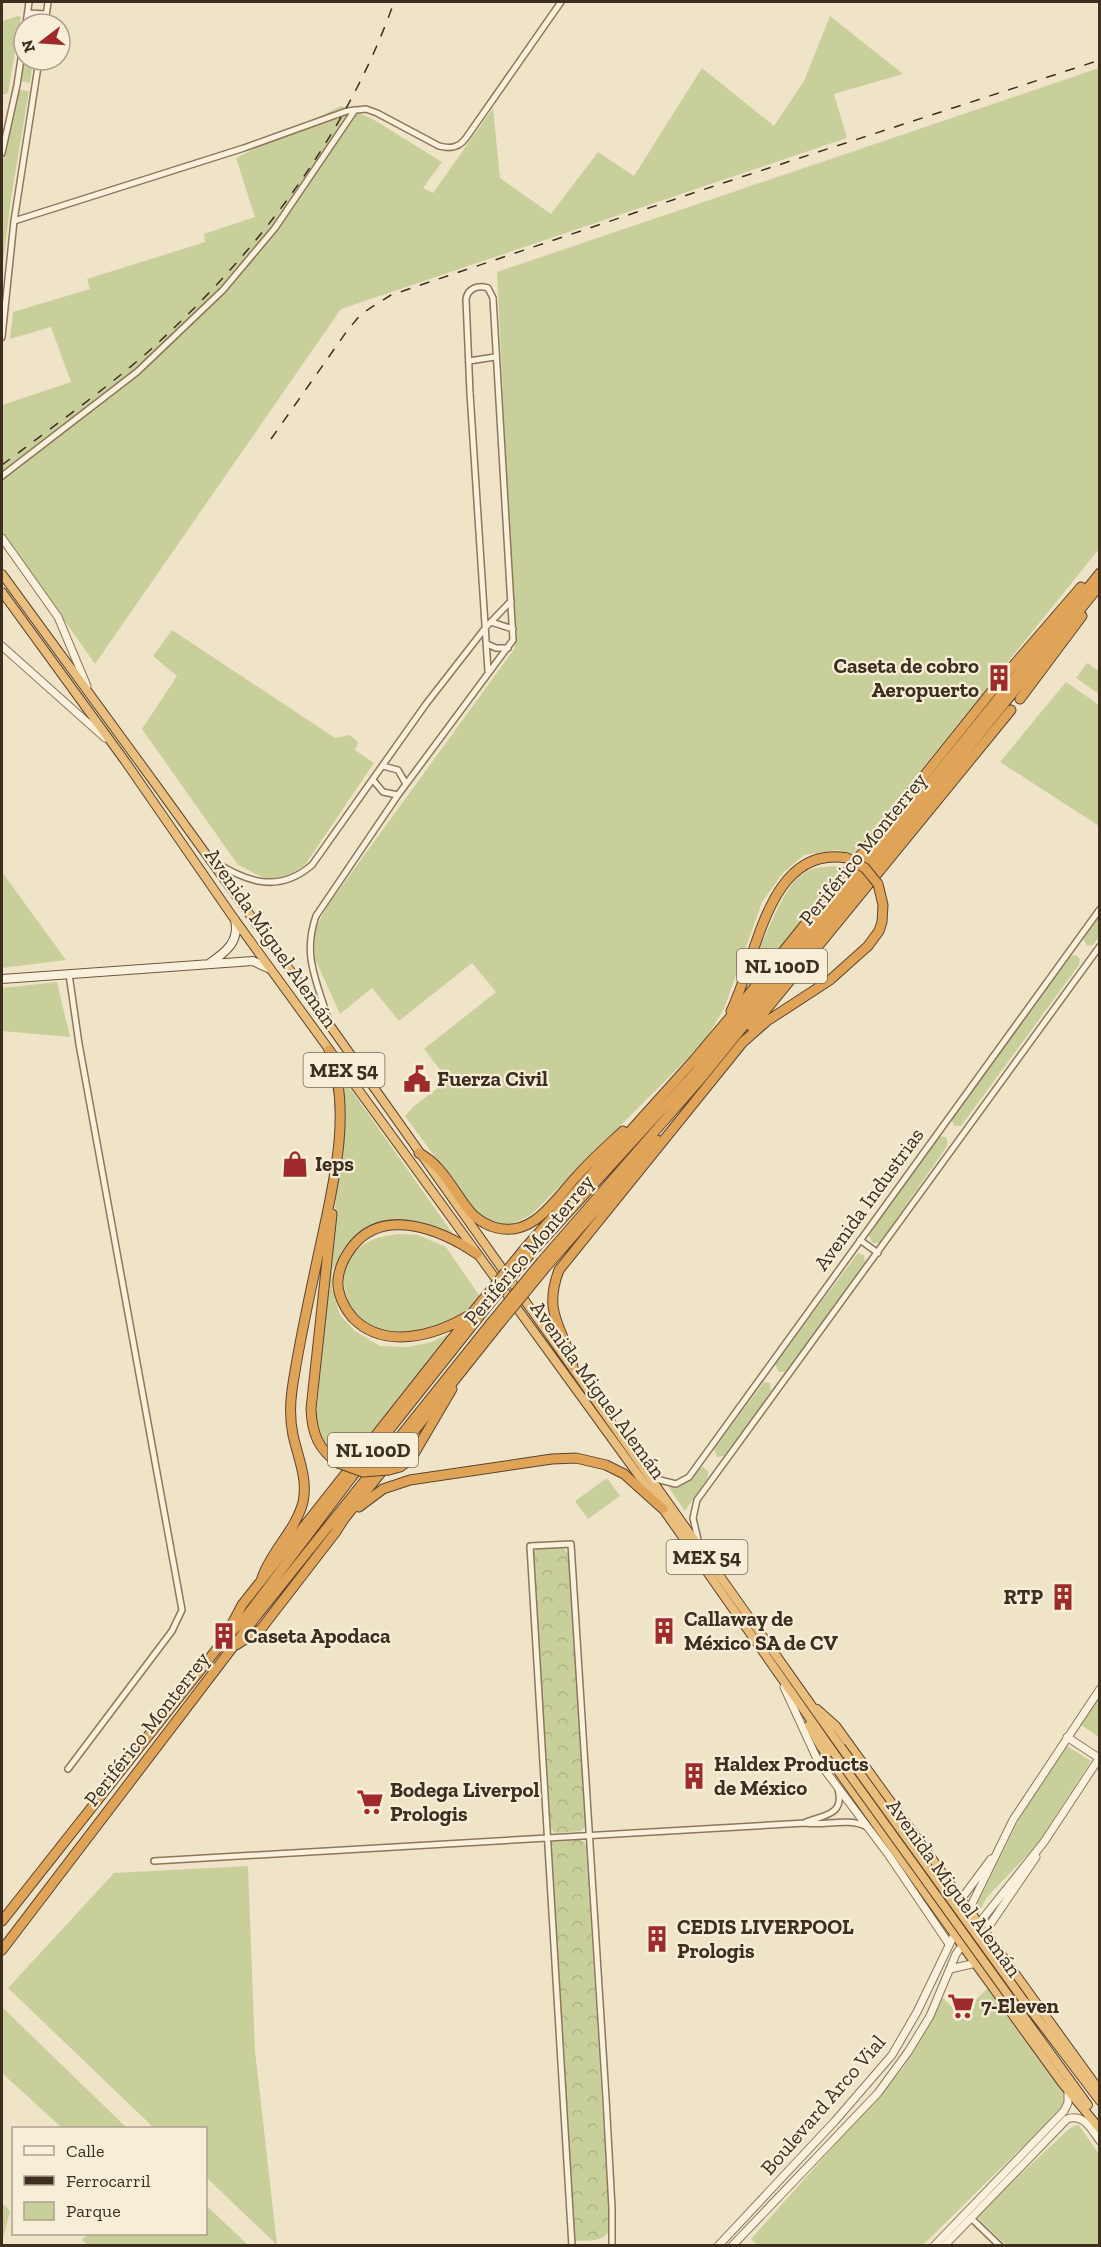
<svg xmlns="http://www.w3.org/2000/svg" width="1101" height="2247" font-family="'Zilla Slab',serif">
	<defs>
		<pattern id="forest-crowns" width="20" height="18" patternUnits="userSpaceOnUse" patternTransform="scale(1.5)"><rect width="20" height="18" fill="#c9cf9b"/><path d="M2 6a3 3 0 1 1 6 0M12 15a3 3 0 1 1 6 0" fill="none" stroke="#aeb285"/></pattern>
	</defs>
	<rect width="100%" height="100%" fill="#f0e4c8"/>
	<path fill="#c9cf9b" d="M18 16 21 17 8 93 2 95V21Z
		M830 16 903 74 834 94 847 138 341 309 95 664 2 532V405L71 382 51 327 10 339 13 312 90 289 87 279 205 242 204 234 255 217 236 158 341 106 371 118 442 162 423 188 433 193 493 108 500 178 551 214 598 152 634 176 702 68 774 126 804 81Z
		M24 60H33L30 83 21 81Z
		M1099 68V549L853 854 837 850 804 855 783 873 762 902 724 1009 704 1042 532 1214C511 1226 499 1229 478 1215L405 1116 413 1107 448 1080 424 1049 496 992 472 963 399 1021 372 988 340 1014 315 959 314 931 328 905 515 648 497 272Z
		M19 90 29 91 11 198 2 272V170L7 131Z
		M172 630 335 738 350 735 358 742 355 750 374 763 305 865 292 873 278 878H264L238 865 142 729 177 676 153 656Z
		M1087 663 1099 671V694L1076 678Z
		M1066 682 1099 705V826L1000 762Z
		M835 866 845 870 738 1006C750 976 777 894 800 876 810 867 822 867 835 866Z
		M2 872 66 960 2 968Z
		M1099 916V937L1093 945 1087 946 1083 938Z
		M1075 955 1080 959 1079 965 961 1126H954L951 1118 1069 957Z
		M57 982 70 1037 2 1031V988Z
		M340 1074 458 1241 434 1228 410 1221 381 1224 363 1229 343 1249 332 1271V1289L340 1315 355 1331 380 1346 409 1347 431 1342 457 1330 349 1463C325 1451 320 1441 316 1416 323 1343 330 1270 336 1197 340 1155 351 1115 340 1074Z
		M941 1136 947 1138V1146L880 1243H872L869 1235 935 1139Z
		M399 1234 418 1235 446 1247 481 1298C465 1315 445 1326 422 1330 415 1332 406 1335 399 1335 347 1333 320 1264 372 1240 381 1236 390 1235 399 1234Z
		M858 1253 864 1255 865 1263 785 1372H779L775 1364Z
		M764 1382 770 1383 771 1391 724 1456 717 1457 714 1449Z
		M703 1467 708 1471V1477L685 1511 669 1488 670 1486C691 1488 688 1472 703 1467Z
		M607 1478 620 1496 588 1519 575 1501Z
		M1099 1697V1737L1081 1725Z
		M1067 1746 1091 1761 1036 1846 987 1897 977 1916 973 1912 1019 1819Z
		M248 1866 255 2051 277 2245 206 2177V2128H154L8 1988 114 1873Z
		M989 1987 1063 2089 1065 2098 1063 2107 923 2245 758 2246 751 2239 903 2068 924 2034 942 1997 960 2015Z
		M2 2007 127 2128H62L2 2073Z
		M1078 2124 1099 2154V2245H1006L976 2216 1070 2128Z
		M2 2203 10 2211 2 2243Z
		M206 2205 248 2245 88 2246 82 2240 87 2234H206Z"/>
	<path fill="url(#forest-crowns)" d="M562 1547 569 1554 586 1821 585 1827 581 1831 555 1833 551 1829 533 1552 537 1548Z
		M578 1839 583 1841 586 1845 610 2229C604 2243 589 2240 575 2241L573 2237 551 1841Z"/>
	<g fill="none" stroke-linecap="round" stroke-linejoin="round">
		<defs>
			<path id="minor" d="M28 13 46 14
				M26 24 29 2
				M45 24 48 2
				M2 153 17 85 24 39
				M14 221 244 148 347 111 366 109 377 113 439 146C450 149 459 148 466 138L561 2
				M2 337 14 221 39 60
				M469 361 495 357
				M2 476 137 372 223 290 275 228 355 110
				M491 622 513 629
				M487 644 496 648H508
				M383 766 398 770 406 784
				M373 780 383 792 398 795
				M212 860C246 882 278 894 312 865L426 704 486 627 511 601
				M328 1019C317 981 302 956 316 916L398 795 513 640 493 298 488 288C478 285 468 288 466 299L470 393 488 671
				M860 1240 878 1253
				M652 1478 676 1484 689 1477 1100 909
				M699 1544 693 1518 697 1500 1100 946
				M68 1769 172 1631 182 1610 79 1044 69 974
				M806 1822C824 1815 845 1815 838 1789
				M154 1861 805 1823C825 1826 849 1817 867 1827
				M971 2218 1000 2246
				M572 2246 530 1546 571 1544 606 2098 612 2208V2246"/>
			<path id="tertiary" d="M2 538 58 617 87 686
				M2 646 105 738
				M784 1687 818 1761 888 1854 949 1944
				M1067 1737 1099 1758
				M958 1896 965 1894 991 1859
				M967 1914 1013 1820 1100 1689
				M976 1927 1044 1842 1100 1757
				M985 1932 1036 1857
				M950 1969 976 1963
				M718 2246 835 2121 892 2055 917 2012 956 1931
				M732 2246 878 2093 908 2052 930 2016 956 1954 964 1943
				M934 2246 1064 2111 1068 2103V2093
				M944 2246 1067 2119C1084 2113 1091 2129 1100 2141"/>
			<path id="secondary" d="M210 963C226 952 240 941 235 920
				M2 979 253 961 270 969"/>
			<path id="trunk" d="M2 574 159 789 331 1027 841 1747
				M2 592 125 761 235 920 663 1509 834 1753
				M817 1709 836 1726 1100 2091
				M809 1725 821 1747 962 1945 1062 2083 1100 2129
				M1024 2001 1100 2101
				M1016 2006 1088 2105"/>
			<path id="motorway" d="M1006 674 1081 587
				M1020 699 1082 616
				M731 1011C757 960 767 844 847 858
				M752 1027 1011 710
				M419 1153C444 1166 455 1195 473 1215 480 1221 488 1226 497 1228 534 1237 555 1199 577 1176 591 1160 607 1146 623 1131
				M332 1214 311 1409C312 1433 318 1449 338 1463
				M526 1247 695 1059 737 1009 996 686
				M531 1253 695 1073 1100 573
				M541 1262 704 1075 1100 585
				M546 1267 657 1140
				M468 1316C434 1336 384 1350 353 1318 344 1308 337 1293 338 1280 339 1268 345 1256 352 1247 384 1205 443 1231 477 1254
				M573 1367C564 1327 542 1315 559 1270L743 1042 767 1021 830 980 868 946 879 931 882 922 883 905 878 884
				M389 1470 400 1467 411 1459 452 1389
				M359 1507 383 1489 410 1480 552 1459 576 1458 606 1465 624 1474 663 1509
				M262 1578C271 1551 296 1530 303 1502 308 1479 298 1458 293 1435 290 1421 290 1405 292 1390 299 1342 310 1294 320 1247 333 1186 353 1110 329 1050
				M225 1637 242 1605 477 1307
				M236 1645 261 1629 335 1533 344 1519 496 1328
				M2 1921 224 1640 245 1618 351 1478 482 1313
				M2 1950 258 1614 491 1323"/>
		</defs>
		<use href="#minor" stroke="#8d765c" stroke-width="8"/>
		<use href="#tertiary" stroke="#8d765c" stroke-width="9"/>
		<use href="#secondary" stroke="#6f573f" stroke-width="10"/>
		<use href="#trunk" stroke="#5b4430" stroke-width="10"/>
		<use href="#motorway" stroke="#5b4430" stroke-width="11"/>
		<use href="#minor" stroke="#faf1dc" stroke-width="5"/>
		<use href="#tertiary" stroke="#faf1dc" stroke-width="7"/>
		<use href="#secondary" stroke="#faf1dc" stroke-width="8"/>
		<use href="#trunk" stroke="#eabe7c" stroke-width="8"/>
		<use href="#motorway" stroke="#e0a458" stroke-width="9"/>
		<path stroke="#3d2e20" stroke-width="1.5" stroke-dasharray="10 10" stroke-linecap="butt" d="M271 439 347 331 361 314 391 295 717 185 1100 60
			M2 465C51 428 102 392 149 351 254 257 347 136 394 2"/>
		<defs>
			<path id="trunk-bridge" d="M841 1747 1024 2001
				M834 1753 1016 2006"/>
			<path id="motorway-bridge" d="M847 858 865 868 878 884
				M477 1307 526 1247
				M482 1313 531 1253
				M491 1323 541 1262
				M496 1328 546 1267
				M338 1463 363 1472 389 1470"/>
		</defs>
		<use href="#trunk-bridge" stroke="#5b4430" stroke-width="10" stroke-linecap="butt"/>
		<use href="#motorway-bridge" stroke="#5b4430" stroke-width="11" stroke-linecap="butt"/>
		<use href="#trunk-bridge" stroke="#eabe7c" stroke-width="8"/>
		<use href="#motorway-bridge" stroke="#e0a458" stroke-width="9"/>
	</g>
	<defs>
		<symbol id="building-bare" viewBox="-9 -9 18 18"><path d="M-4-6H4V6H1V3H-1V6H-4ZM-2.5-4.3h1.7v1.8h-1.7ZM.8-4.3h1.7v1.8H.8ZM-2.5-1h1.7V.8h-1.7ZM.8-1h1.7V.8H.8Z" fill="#9e2a2b" stroke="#f7eed8" stroke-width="2.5" paint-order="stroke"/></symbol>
		<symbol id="civic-bare" viewBox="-9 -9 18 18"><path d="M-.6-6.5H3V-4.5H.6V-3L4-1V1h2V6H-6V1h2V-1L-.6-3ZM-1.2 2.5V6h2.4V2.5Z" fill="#9e2a2b" stroke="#f7eed8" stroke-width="2.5" paint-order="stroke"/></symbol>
		<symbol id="shop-bare" viewBox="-9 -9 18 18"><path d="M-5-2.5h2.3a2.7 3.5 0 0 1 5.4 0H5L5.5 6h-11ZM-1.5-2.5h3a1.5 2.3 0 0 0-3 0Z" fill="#9e2a2b" stroke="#f7eed8" stroke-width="2.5" paint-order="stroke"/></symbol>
		<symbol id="supermarket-bare" viewBox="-9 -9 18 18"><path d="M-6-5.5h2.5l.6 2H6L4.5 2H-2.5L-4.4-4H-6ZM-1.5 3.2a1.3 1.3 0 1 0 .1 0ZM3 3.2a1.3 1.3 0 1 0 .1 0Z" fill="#9e2a2b" stroke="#f7eed8" stroke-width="2.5" paint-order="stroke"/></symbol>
	</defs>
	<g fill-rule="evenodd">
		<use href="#building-bare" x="980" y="659" width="38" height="38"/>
		<use href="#civic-bare" x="398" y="1060" width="38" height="38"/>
		<use href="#shop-bare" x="276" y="1145" width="38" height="38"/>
		<use href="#building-bare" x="1044" y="1578" width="38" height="38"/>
		<use href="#building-bare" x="645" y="1612" width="38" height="38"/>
		<use href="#building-bare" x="205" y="1617" width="38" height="38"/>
		<use href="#building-bare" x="675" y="1757" width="38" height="38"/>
		<use href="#supermarket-bare" x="351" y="1783" width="38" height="38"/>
		<use href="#building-bare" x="638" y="1920" width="38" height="38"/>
		<use href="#supermarket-bare" x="942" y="1987" width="38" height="38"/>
	</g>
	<g text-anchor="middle" stroke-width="4.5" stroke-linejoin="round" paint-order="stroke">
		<g fill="#f7eed8" stroke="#756857" stroke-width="1.5">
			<rect x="737" y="949" width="90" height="34" rx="4.5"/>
			<rect x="303.5" y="1053" width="81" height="34" rx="4.5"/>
			<rect x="328" y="1433" width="90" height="34" rx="4.5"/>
			<rect x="666.5" y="1540" width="81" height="34" rx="4.5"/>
		</g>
		<g font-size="20" font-weight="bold" fill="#3d2e20">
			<text x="782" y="973">NL 100D</text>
			<text x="344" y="1077">MEX 54</text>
			<text x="373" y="1457">NL 100D</text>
			<text x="707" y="1564">MEX 54</text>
		</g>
		<g font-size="21" font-weight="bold" fill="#3d2e20" stroke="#f7eed8" text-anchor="start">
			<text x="979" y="673" text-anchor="end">Caseta de cobro<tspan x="979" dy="24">Aeropuerto</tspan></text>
			<text x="437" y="1086">Fuerza Civil</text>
			<text x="315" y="1171">Ieps</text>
			<text x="1043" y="1604" text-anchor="end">RTP</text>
			<text x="684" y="1626">Callaway de<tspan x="684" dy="24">México SA de CV</tspan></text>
			<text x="244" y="1643">Caseta Apodaca</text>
			<text x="714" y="1771">Haldex Products<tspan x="714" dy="24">de México</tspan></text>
			<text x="390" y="1797">Bodega Liverpol<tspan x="390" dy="24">Prologis</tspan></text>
			<text x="677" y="1934">CEDIS LIVERPOOL<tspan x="677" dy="24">Prologis</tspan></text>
			<text x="981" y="2013">7-Eleven</text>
		</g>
		<g font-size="21" fill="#3d2e20" stroke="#f7eed8">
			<text transform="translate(863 849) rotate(-51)" y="7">Periférico Monterrey</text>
			<text transform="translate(271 938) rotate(55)" y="7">Avenida Miguel Alemán</text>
			<text transform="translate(869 1199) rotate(-54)" y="7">Avenida Industrias</text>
			<text transform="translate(529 1250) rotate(-50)" y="7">Periférico Monterrey</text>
			<text transform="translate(598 1390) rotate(54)" y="7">Avenida Miguel Alemán</text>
			<text transform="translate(147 1729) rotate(-52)" y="7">Periférico Monterrey</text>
			<text transform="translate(954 1888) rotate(54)" y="7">Avenida Miguel Alemán</text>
			<text transform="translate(823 2105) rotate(-49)" y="7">Boulevard Arco Vial</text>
		</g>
	</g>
	<rect width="1101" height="2247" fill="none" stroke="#3d2e20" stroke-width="6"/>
	<rect x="12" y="2127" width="195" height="108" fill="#f7eed8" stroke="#ada18e" stroke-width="1.5"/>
	<rect x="24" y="2146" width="30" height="9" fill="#faf1dc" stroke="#ada18e" stroke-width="1.5"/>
	<text x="66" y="2157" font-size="18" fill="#3d2e20">Calle</text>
	<rect x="24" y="2176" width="30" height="9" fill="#3d2e20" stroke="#ada18e" stroke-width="1.5"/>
	<text x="66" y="2187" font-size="18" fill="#3d2e20">Ferrocarril</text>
	<rect x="24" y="2202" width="30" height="18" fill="#c9cf9b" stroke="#ada18e" stroke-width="1.5"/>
	<text x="66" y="2217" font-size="18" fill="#3d2e20">Parque</text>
	<g transform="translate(42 42) rotate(253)"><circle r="28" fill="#f7eed8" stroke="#ada18e" stroke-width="1.5"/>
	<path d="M0-4.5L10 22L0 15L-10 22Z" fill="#9e2a2b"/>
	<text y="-9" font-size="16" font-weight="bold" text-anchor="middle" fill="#3d2e20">N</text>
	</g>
</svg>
